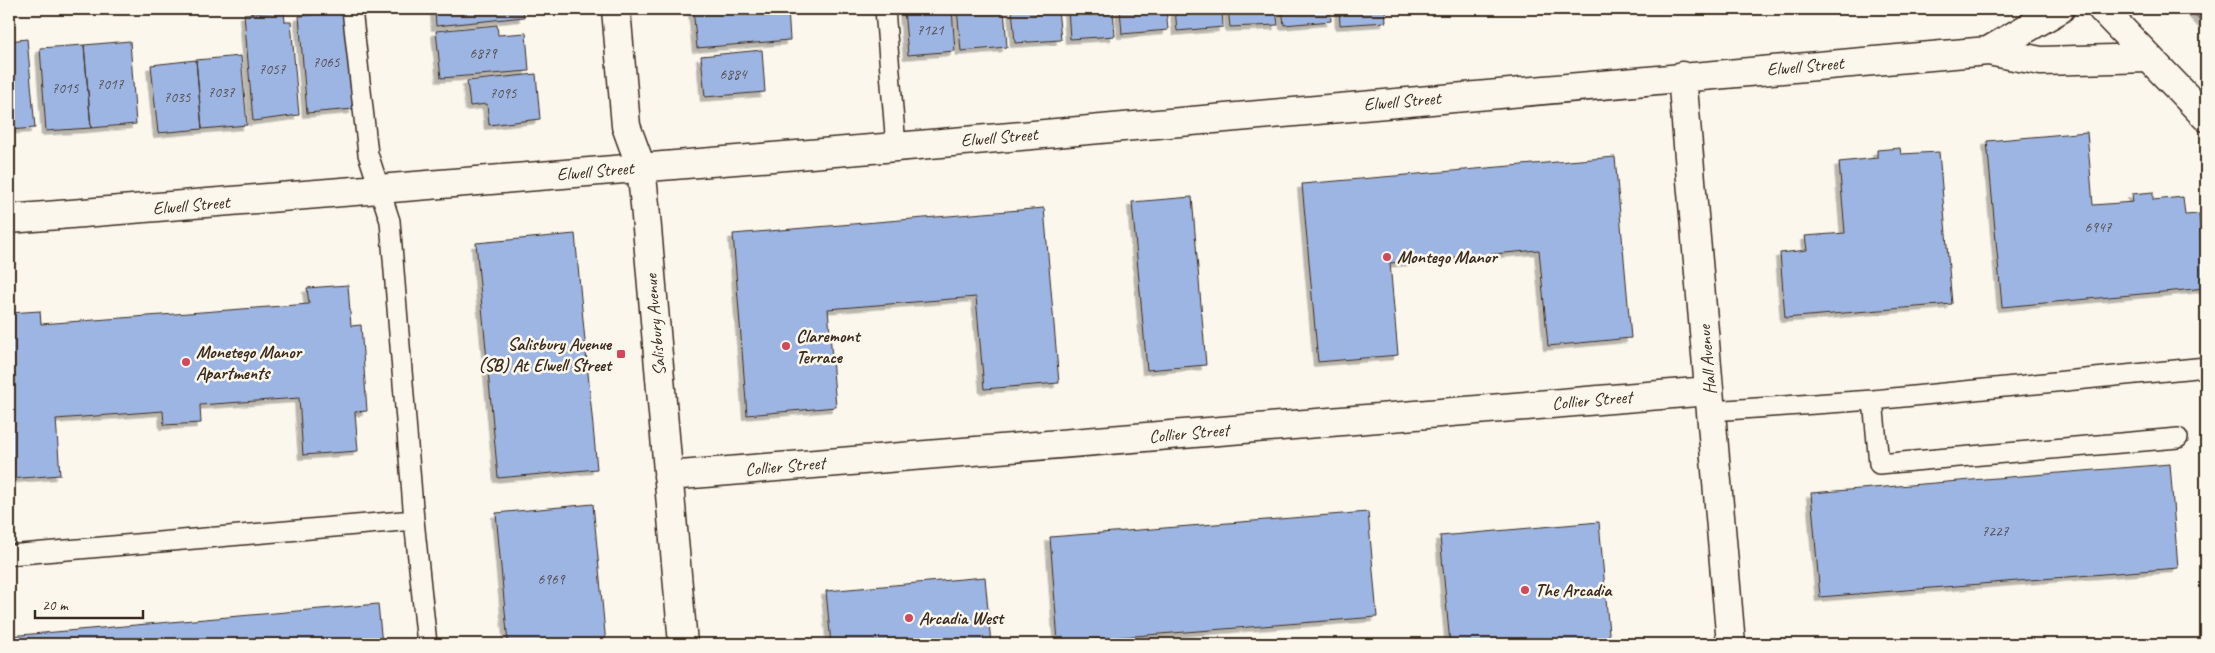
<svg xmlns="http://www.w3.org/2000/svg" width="2215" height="653" font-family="Caveat,sans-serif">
	<defs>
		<filter id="shadow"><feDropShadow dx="-4.5" dy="4.5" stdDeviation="0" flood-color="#0004"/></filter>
	</defs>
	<rect width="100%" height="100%" fill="#fbf7ec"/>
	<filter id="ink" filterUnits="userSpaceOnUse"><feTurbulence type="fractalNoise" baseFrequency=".02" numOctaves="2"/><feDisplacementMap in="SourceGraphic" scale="10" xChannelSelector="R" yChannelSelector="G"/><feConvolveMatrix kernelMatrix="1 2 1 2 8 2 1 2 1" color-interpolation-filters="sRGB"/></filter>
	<g filter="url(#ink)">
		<path fill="#9db5e2" stroke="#3b2a1e" filter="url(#shadow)" d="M435 9H523L524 17 436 26Z
			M693 9H788L790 40 697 48Z
			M904 9H952L955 51 908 55Z
			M957 9H1004L1007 47 961 51Z
			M1012 9H1058L1061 40 1015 43Z
			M1068 9H1113L1115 36 1070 39Z
			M1120 9H1166L1168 30 1122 34Z
			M1175 9H1222L1223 27 1177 31Z
			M1228 9H1276L1278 25 1230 27Z
			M1282 9H1330L1331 21 1284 25Z
			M1339 9H1385L1386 22 1340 25Z
			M2190 9H2206V26Z
			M284 11 285 22H291L299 115 253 121 244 14Z
			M345 12 354 109 307 113 299 16Z
			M497 25 498 35 526 33 529 71 441 78 436 31Z
			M27 39 35 128 9 130V41Z
			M130 41 136 124 91 128 84 45Z
			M84 45 91 128 46 131 40 48Z
			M762 50 765 92 705 97 701 56Z
			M241 56 247 125 202 129 196 60Z
			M196 60 202 129 158 133 151 65Z
			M536 74 540 119 489 125 487 104 470 106 467 81Z
			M2087 132 2093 205 2133 202 2132 194 2153 192V200L2183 197 2185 215 2199 214 2201 239 2206 238V288L2002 307 1987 141Z
			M1900 148 1901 154 1939 152 1952 304 1785 318 1780 253 1807 250 1805 236 1845 233 1839 162 1877 158V150Z
			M1615 157 1631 338 1548 346 1539 250 1390 263 1398 355 1318 362 1302 184Z
			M1192 197 1206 365 1147 370 1132 202Z
			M1044 208 1059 383 984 389 976 297 828 309 836 407 747 415 733 234Z
			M575 234 597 469 498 478 476 243Z
			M348 285 351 326 361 325 367 411 355 412 358 451 303 455 299 398 200 405 201 423 164 425 163 411 56 419 60 475 10 479 9 313 40 311 41 324 309 304 307 288Z
			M2170 464 2178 568 1820 597 1811 493Z
			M593 504 606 644H508L496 513Z
			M1368 512 1377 617 1058 642 1050 537Z
			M1599 522 1610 644H1450L1440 536Z
			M985 577 991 644H831L826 591Z
			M378 604 382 644H9V636Z"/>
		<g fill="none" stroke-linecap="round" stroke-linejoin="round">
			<defs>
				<path id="service" d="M352 9 368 154 390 221 414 520 427 644
					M885 9 896 147
					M1873 400 1879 464 2178 438
					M1711 411 1873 400 2206 367
					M9 555 414 520"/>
				<path id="minor" d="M616 9 626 126 641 167 645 205 683 644
					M1988 51 2041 61 2149 58
					M1682 76 1731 644
					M9 219 896 147 1988 51 2060 9
					M668 476 1709 391"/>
				<path id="tertiary" d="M2102 9 2206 117"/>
			</defs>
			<use href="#service" stroke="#3b2a1e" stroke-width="22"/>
			<use href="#minor" stroke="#3b2a1e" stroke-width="31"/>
			<use href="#tertiary" stroke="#3b2a1e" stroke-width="31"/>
			<use href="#service" stroke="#fbf7ec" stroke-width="19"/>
			<use href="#minor" stroke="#fbf7ec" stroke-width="28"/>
			<use href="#tertiary" stroke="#fbf7ec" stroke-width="28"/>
		</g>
	</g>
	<g fill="#d1495b" stroke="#fbf7ec" stroke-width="2">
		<circle cx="1387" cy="257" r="5"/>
		<circle cx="786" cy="346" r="5"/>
		<rect x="616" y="349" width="10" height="10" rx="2.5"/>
		<circle cx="186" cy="362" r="5"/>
		<circle cx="1525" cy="590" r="5"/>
		<circle cx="909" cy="618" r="5"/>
	</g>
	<g text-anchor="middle" stroke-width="5" stroke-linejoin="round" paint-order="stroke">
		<g font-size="15" fill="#544d4f">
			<text x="930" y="35">7121</text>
			<text x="483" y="58">6879</text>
			<text x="326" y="67">7065</text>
			<text x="272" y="74">7057</text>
			<text x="733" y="79">6884</text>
			<text x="110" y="89">7017</text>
			<text x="65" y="93">7015</text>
			<text x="221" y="97">7037</text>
			<text x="503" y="98">7095</text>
			<text x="177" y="102">7035</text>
			<text x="2098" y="232">6947</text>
			<text x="1995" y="536">7227</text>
			<text x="551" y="584">6969</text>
		</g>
		<g font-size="18" fill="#3b2a1e" stroke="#fbf7ec">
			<text transform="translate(1805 66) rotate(-5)" y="6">Elwell Street</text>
			<text transform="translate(1402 101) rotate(-5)" y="6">Elwell Street</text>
			<text transform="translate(999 137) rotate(-5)" y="6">Elwell Street</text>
			<text transform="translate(595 171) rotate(-5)" y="6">Elwell Street</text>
			<text transform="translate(191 205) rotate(-5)" y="6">Elwell Street</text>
			<text transform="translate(655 325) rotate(-95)" y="6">Salisbury Avenue</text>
			<text transform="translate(1707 360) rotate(-95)" y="6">Hall Avenue</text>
			<text transform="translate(1592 400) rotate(-5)" y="6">Collier Street</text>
			<text transform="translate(1189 433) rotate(-5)" y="6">Collier Street</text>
			<text transform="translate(785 466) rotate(-5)" y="6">Collier Street</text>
		</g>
		<g font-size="18" font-weight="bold" fill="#3b2a1e" stroke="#fbf7ec" text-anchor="start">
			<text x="1397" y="263">Montego Manor</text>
			<text x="796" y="342">Claremont<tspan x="796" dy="21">Terrace</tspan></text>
			<text x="611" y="350" text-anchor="end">Salisbury Avenue<tspan x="611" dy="21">(SB) At Elwell Street</tspan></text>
			<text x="196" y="358">Monetego Manor<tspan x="196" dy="21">Apartments</tspan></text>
			<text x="1535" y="596">The Arcadia</text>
			<text x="919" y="624">Arcadia West</text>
		</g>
	</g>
	<rect width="2215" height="653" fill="none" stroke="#fbf7ec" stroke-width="30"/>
	<rect x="15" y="15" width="2185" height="623" fill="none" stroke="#3b2a1e" stroke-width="2" filter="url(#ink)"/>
	<path d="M35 610v8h108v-8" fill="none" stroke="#3b2a1e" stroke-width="2.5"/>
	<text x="42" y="610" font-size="15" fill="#3b2a1e" stroke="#fbf7ec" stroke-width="4" paint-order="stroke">20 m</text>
</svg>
